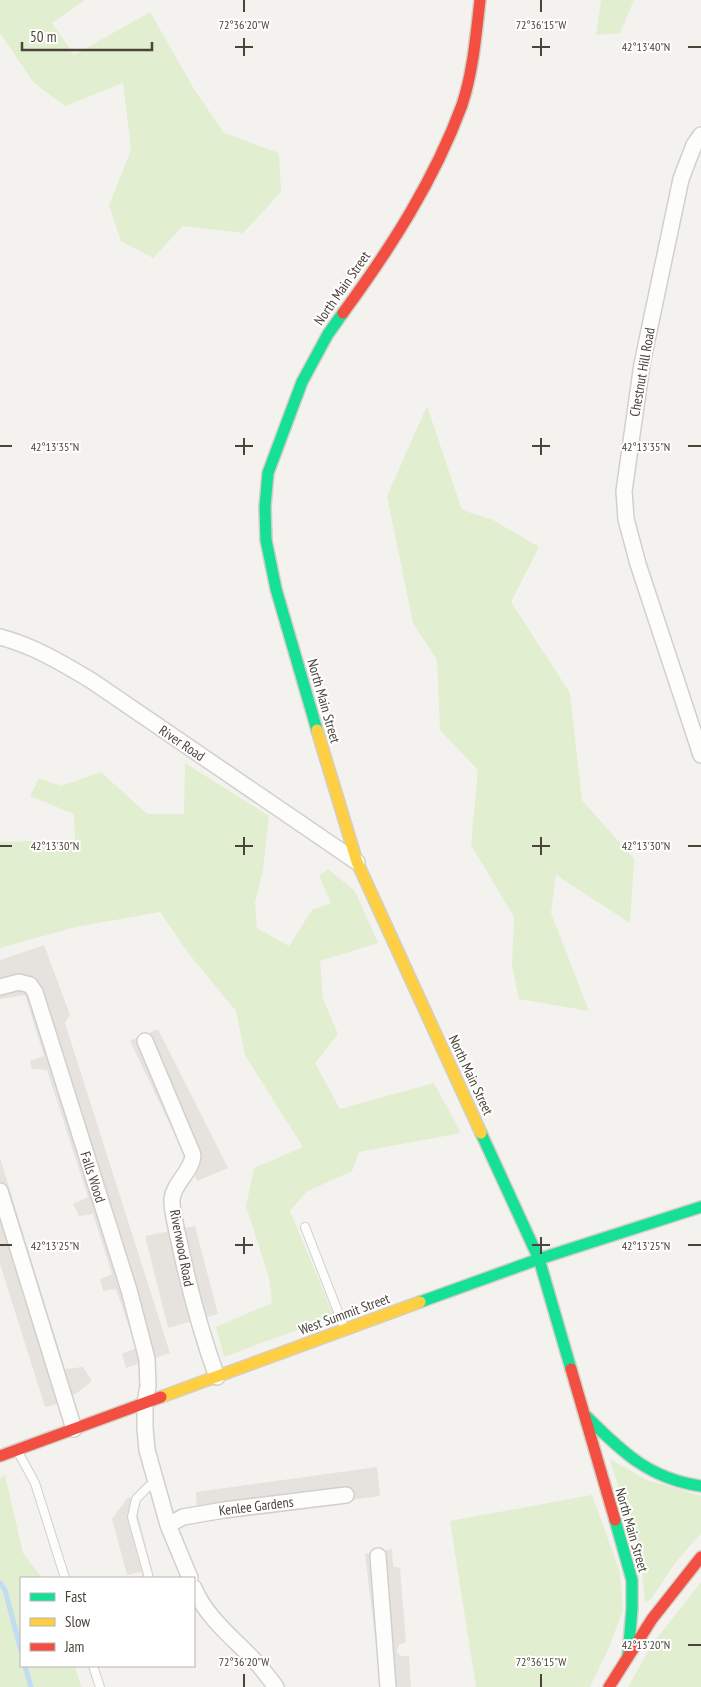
<svg xmlns="http://www.w3.org/2000/svg" width="701" height="1687" font-family="'PT Sans Narrow',sans-serif">
	<rect width="100%" height="100%" fill="#f4f2ee"/>
	<path fill="#e1eecf" d="M0 0H85L52 23 74 55 150 12 194 89 224 133 279 153 281 192 243 233 183 226 153 258 121 241 109 205 131 150 123 83 65 106 34 83 0 33Z
		M601 0H634L620 33 596 35Z
		M427 406 462 510 493 520 539 547 511 602 570 693 582 800 634 859 630 923 556 875 551 913 589 1011 519 999 512 965 514 917 471 845 478 770 440 730 437 660 413 623 387 496Z
		M185 763 269 816 263 870 255 903 257 928 289 946 312 910 331 903 319 876 328 869 355 891 378 943 320 961 323 999 338 1034 315 1063 340 1109 434 1083 461 1133 359 1152 352 1171 306 1192 290 1211 334 1316 224 1357 216 1327 272 1303 269 1278 246 1206 254 1168 303 1147 245 1055 236 1011 189 954 160 912 76 927 0 948V842L75 840 74 814 30 796 39 778 61 786 101 772 147 814H184Z
		M610 1459 647 1480 701 1496V1533L676 1562 651 1599 645 1603 641 1562Z
		M5 1475 23 1553 42 1578H21V1666H75L81 1687H0V1478Z
		M592 1495 620 1572 623 1610 608 1650 590 1687H476L450 1521Z
		M701 1582V1687H628L653 1643Z"/>
	<path fill="#e6e3df" d="M44 945 70 1015 65 1023 170 1353 126 1368 122 1354 136 1348 116 1289 103 1291 100 1279 112 1274 93 1214 79 1216 73 1204 88 1197 47 1070 32 1069 30 1061 44 1056 25 995 0 999V960Z
		M158 1029 228 1168 197 1181 130 1041Z
		M0 1158 65 1369 83 1367 92 1381 77 1393 54 1405 45 1407 0 1264Z
		M195 1226 218 1314 168 1328 145 1236Z
		M377 1467 380 1496 197 1521 196 1492Z
		M128 1497 140 1502 138 1515 154 1578H143L141 1572 127 1575 112 1519Z
		M392 1549 393 1566 400 1568 406 1642 399 1645 397 1651 400 1656H409L411 1687H381L365 1554Z"/>
	<g fill="none" stroke-linecap="round" stroke-linejoin="round">
		<path stroke="#c0ddf1" stroke-width="5" d="M0 1583 5 1590 21 1651
			M25 1666 31 1687"/>
		<defs>
			<path id="lane" d="M305 1227 344 1327
				M18 1452 35 1483 65 1578
				M149 1578 132 1517 136 1499 155 1480
				M93 1666 100 1687"/>
			<path id="street" d="M701 135 694 145 681 179 642 364 624 491 626 519 638 564 701 755
				M0 637C34 646 62 663 92 681L357 862
				M0 987 19 982 30 985 35 992 129 1290 147 1359 148 1386 145 1403V1428L147 1450 168 1525
				M145 1041 193 1155C192 1172 174 1182 172 1199 171 1208 177 1231 179 1241 189 1288 201 1333 217 1377
				M0 1191 74 1429
				M378 1556 388 1687
				M190 1578 168 1525 183 1517 224 1510 346 1495
				M194 1588C206 1617 232 1637 254 1660 262 1668 269 1678 276 1687"/>
			<path id="fast" d="M317 730 276 589 266 540 265 507 268 473 302 382 328 334 343 313
				M481 1133 539 1259 571 1369
				M420 1302 539 1259 701 1207
				M587 1417C622 1452 650 1479 701 1486
				M615 1520 632 1580V1609L628 1656"/>
			<path id="slow" d="M317 730 357 862 481 1133
				M161 1397 420 1302"/>
			<path id="jam" d="M343 313C390 249 434 181 462 105 473 72 476 35 480 0
				M571 1369 615 1520
				M0 1456 161 1397
				M609 1687 652 1619 701 1557"/>
		</defs>
		<use href="#lane" stroke="#d2d0cb" stroke-width="10"/>
		<use href="#street" stroke="#d2d0cb" stroke-width="18"/>
		<use href="#fast" stroke="#d3cfc5" stroke-width="14"/>
		<use href="#slow" stroke="#d3cfc5" stroke-width="14"/>
		<use href="#jam" stroke="#d3cfc5" stroke-width="14"/>
		<use href="#lane" stroke="#fdfdfc" stroke-width="8"/>
		<use href="#street" stroke="#fdfdfc" stroke-width="15"/>
		<use href="#fast" stroke="#16e098" stroke-width="11"/>
		<use href="#slow" stroke="#ffcf43" stroke-width="11"/>
		<use href="#jam" stroke="#f24e42" stroke-width="11"/>
	</g>
	<path fill="none" stroke="#4b4439" stroke-width="2" d="M244 0V12M541 0V12M244 38V56M541 38V56M235 47H253M532 47H550M688 47H701M244 438V455M541 438V455M0 446H12M235 446H253M532 446H550M688 446H701M244 837V855M541 837V855M0 846H12M235 846H253M532 846H550M688 846H701M244 1237V1254M541 1237V1254M0 1245H12M235 1245H253M532 1245H550M688 1245H701M688 1645H701M244 1674V1687M541 1674V1687"/>
	<g text-anchor="middle" stroke-width="4" stroke-linejoin="round" paint-order="stroke">
		<g font-size="14" fill="#4b4439" stroke="#fff">
			<text transform="translate(342 288) rotate(-55)" y="5">North Main Street</text>
			<text transform="translate(642 372) rotate(-80)" y="5">Chestnut Hill Road</text>
			<text transform="translate(324 701) rotate(74)" y="5">North Main Street</text>
			<text transform="translate(182 743) rotate(34)" y="5">River Road</text>
			<text transform="translate(471 1075) rotate(65)" y="5">North Main Street</text>
			<text transform="translate(93 1177) rotate(72)" y="5">Falls Wood</text>
			<text transform="translate(182 1248) rotate(79)" y="5">Riverwood Road</text>
			<text transform="translate(344 1314) rotate(-20)" y="5">West Summit Street</text>
			<text transform="translate(256 1506) rotate(-7)" y="5">Kenlee Gardens</text>
			<text transform="translate(632 1530) rotate(74)" y="5">North Main Street</text>
		</g>
	</g>
	<g font-size="12" text-anchor="middle" fill="#4b4439" stroke="#fff" stroke-width="4" stroke-linejoin="round" paint-order="stroke">
		<text x="244" y="29">72°36'20"W</text>
		<text x="541" y="29">72°36'15"W</text>
		<text x="646" y="51">42°13'40"N</text>
		<text x="55" y="451">42°13'35"N</text>
		<text x="646" y="451">42°13'35"N</text>
		<text x="55" y="850">42°13'30"N</text>
		<text x="646" y="850">42°13'30"N</text>
		<text x="55" y="1250">42°13'25"N</text>
		<text x="646" y="1250">42°13'25"N</text>
		<text x="646" y="1649">42°13'20"N</text>
		<text x="244" y="1666">72°36'20"W</text>
		<text x="541" y="1666">72°36'15"W</text>
	</g>
	<rect x="20" y="1577" width="175" height="90" fill="#ffffff" stroke="#b7b4b0"/>
	<rect x="30" y="1593" width="25" height="8" fill="#16e098" stroke="#b7b4b0"/>
	<text x="65" y="1602" font-size="15" fill="#4b4439">Fast</text>
	<rect x="30" y="1618" width="25" height="8" fill="#ffcf43" stroke="#b7b4b0"/>
	<text x="65" y="1627" font-size="15" fill="#4b4439">Slow</text>
	<rect x="30" y="1643" width="25" height="8" fill="#f24e42" stroke="#b7b4b0"/>
	<text x="65" y="1652" font-size="15" fill="#4b4439">Jam</text>
	<path d="M22 42v8h130v-8" fill="none" stroke="#4b4439" stroke-width="2.5"/>
	<text x="30" y="42" font-size="15" fill="#4b4439" stroke="#ffffff" stroke-width="4" paint-order="stroke">50 m</text>
</svg>
